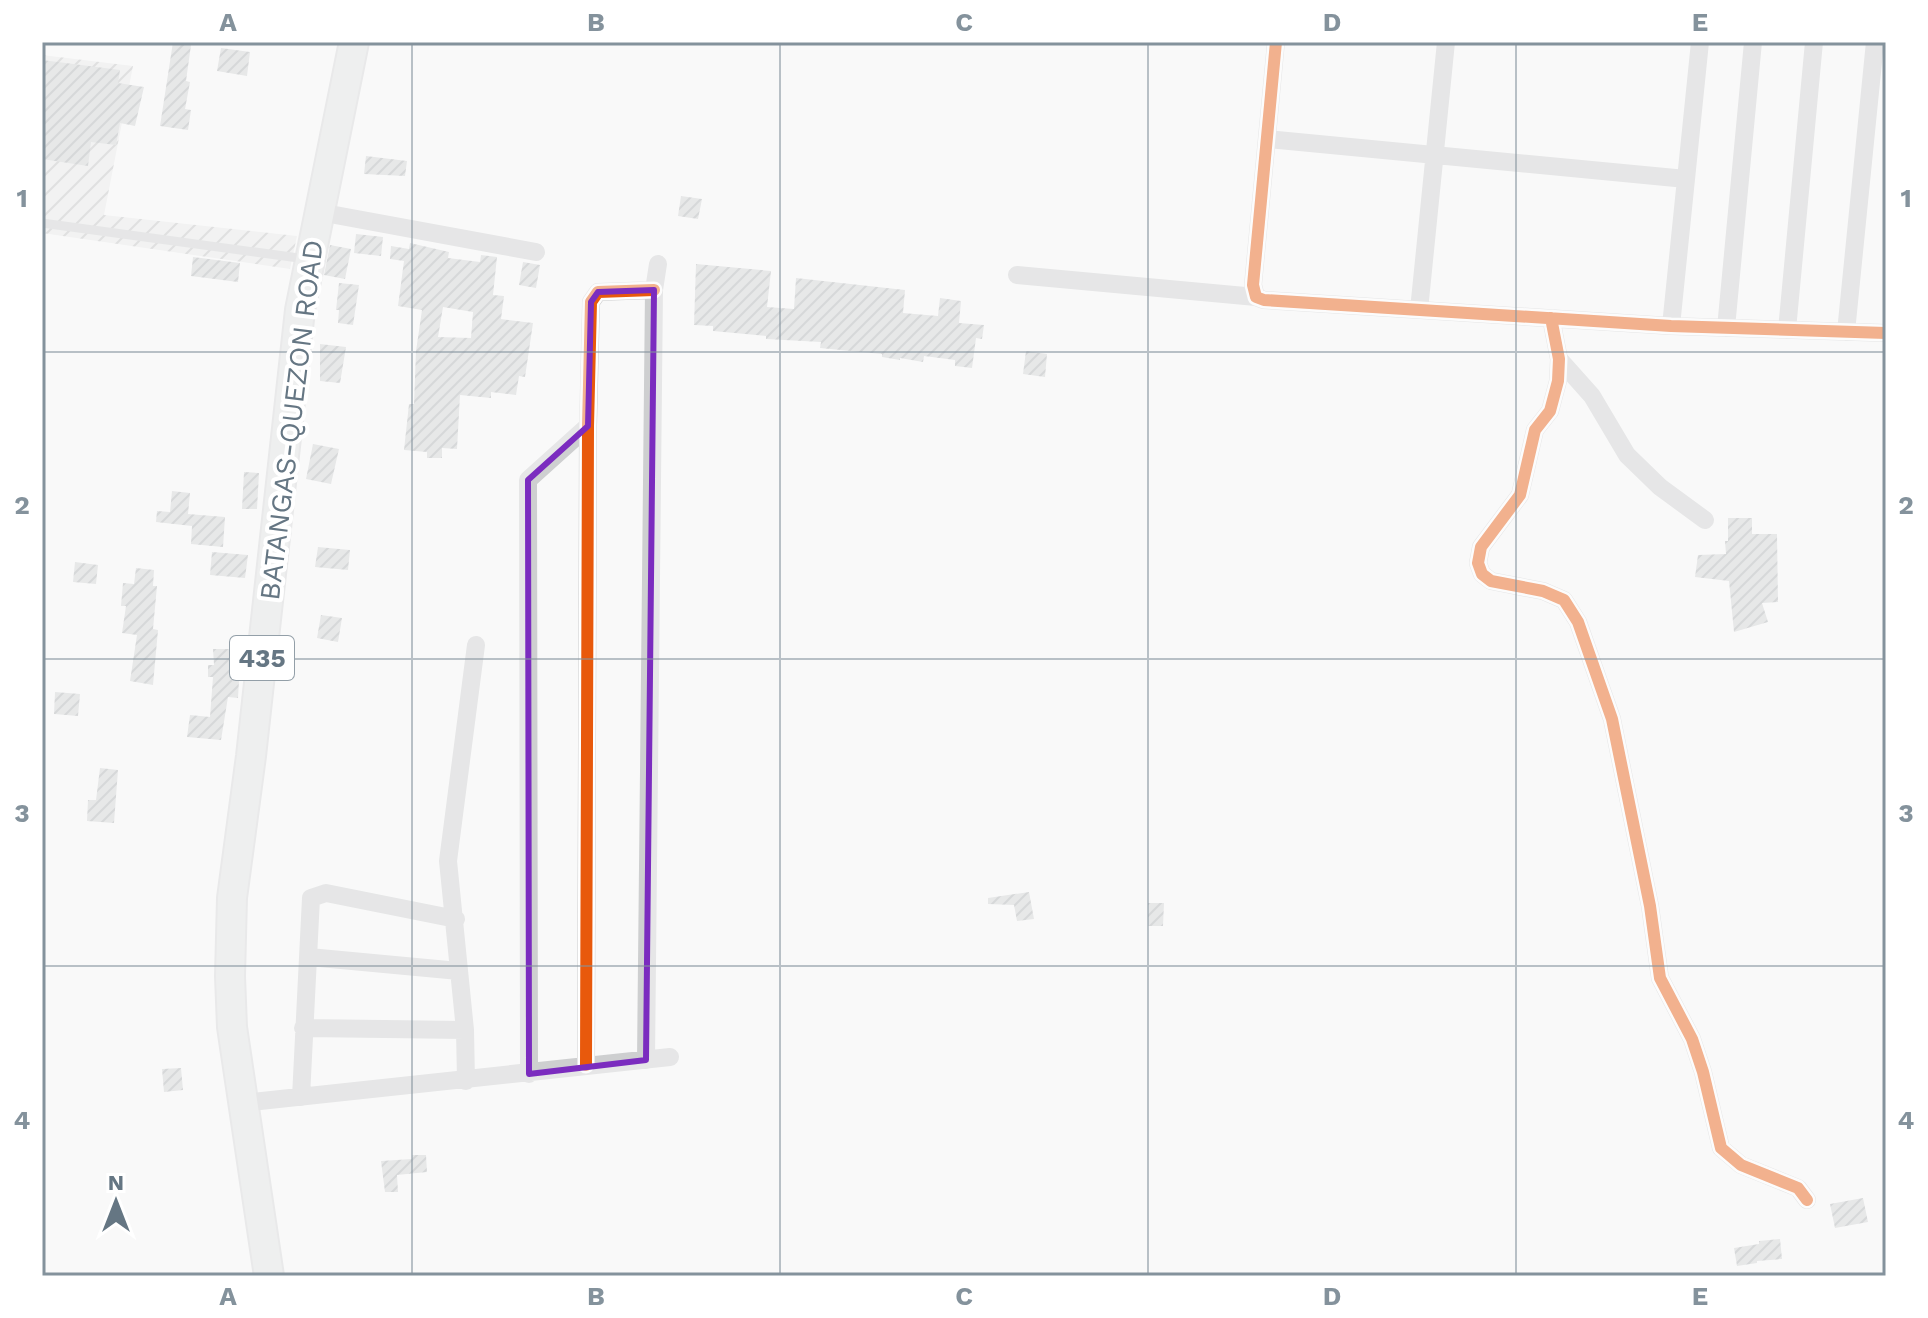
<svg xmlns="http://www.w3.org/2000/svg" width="1928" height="1318" font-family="'Work Sans',sans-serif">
	<defs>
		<pattern id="industrial-furrows" width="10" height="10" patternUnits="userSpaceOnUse" patternTransform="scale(2)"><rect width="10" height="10" fill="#e8e9e9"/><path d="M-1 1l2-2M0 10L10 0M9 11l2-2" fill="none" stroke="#c0c1c2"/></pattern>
		<pattern id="building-hatch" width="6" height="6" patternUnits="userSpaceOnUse" patternTransform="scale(2)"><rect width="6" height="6" fill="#d0d2d3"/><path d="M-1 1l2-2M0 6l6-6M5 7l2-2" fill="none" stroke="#acafb1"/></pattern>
	</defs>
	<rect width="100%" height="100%" fill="#f9f9f9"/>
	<path fill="url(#industrial-furrows)" d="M42 55 133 66 104 215 297 236 290 269 42 233Z"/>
	<path fill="url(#building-hatch)" fill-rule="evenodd" d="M173 42 191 45 186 81 190 82 185 109 191 110 188 130 160 126Z
		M221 48 250 52 247 76 217 71Z
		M42 60 120 70 118 83 144 87 135 126 120 123 116 145 91 142 88 166 42 159Z
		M366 156 407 161 405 176 364 174Z
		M681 196 702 199 698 219 678 216Z
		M356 234 383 237 381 256 354 253Z
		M410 243 449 252 448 258 480 262 481 255 497 257 493 295 504 296 501 319 533 323 525 377 519 376 516 395 491 392V398L460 395 457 449 442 448V458H427V452L404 450 409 404H414L416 351 422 310 398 306 404 261 390 259 391 246 409 249ZM443 307 473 312 471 338 438 337Z
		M330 245 351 249 345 279 324 275Z
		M193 257 240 263 238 282 191 276Z
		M523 262 540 265 536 288 519 285Z
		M696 264 771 271 767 307 794 309 796 278 905 290 903 313 938 316 940 298 961 301 959 323 984 325 982 339 976 338 972 368 955 366V360L924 356 923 362 900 358V360L882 357V354L820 348 821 342 766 339V336L713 331V326L694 325Z
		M339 283 359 285 353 325 338 323 339 310H336Z
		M320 344 346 347 340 383 320 381Z
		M1026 351 1047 354 1045 377 1023 374Z
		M313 444 339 449 331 484 306 479Z
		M244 472 259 473 257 509H242Z
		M172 491 190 493 188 514 225 517 223 547 191 544 192 526 156 522 157 511 170 512Z
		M1728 518H1752V534H1777L1778 602 1762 603 1768 622 1734 632 1729 581 1695 577 1698 555 1726 554 1725 541H1728Z
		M318 547 350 550 348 570 315 567Z
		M212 552 248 555 245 578 210 575Z
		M75 562 98 565 96 584 73 582Z
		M136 568 154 570 153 586H157L153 629 158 630 153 685 130 681 137 635 122 633 126 606H121L123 583 134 584Z
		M321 615 342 618 338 642 317 638Z
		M213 649H231L232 680 239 681 238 698 228 697 221 740 187 737 190 715 210 717 213 677H208V665H214Z
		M55 692 80 694 78 716 54 714Z
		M100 768 118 770 114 823 87 821 88 800H96Z
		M1029 892 1034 919 1017 921 1014 905 988 904V898Z
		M1148 903H1164L1163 926H1148Z
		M181 1068 183 1090 164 1092 162 1069Z
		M412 1155H426L427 1172 397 1175 398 1192H385L381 1161 412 1159Z
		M1863 1198 1868 1222 1835 1228 1830 1204Z
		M1780 1239 1782 1259 1757 1261V1263L1737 1266 1734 1248 1759 1244V1241Z"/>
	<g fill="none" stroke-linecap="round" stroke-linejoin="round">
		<defs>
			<path id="primary" d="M269 1276 232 1027 230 976 232 898 251 756 300 310 354 42"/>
		</defs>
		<use href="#primary" stroke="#d5d6d7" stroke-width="32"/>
		<path stroke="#cecfd0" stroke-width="9" d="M42 223 306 259"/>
		<path stroke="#cecfd0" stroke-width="18" d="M1276 42 1253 285 1256 297 1264 300 1671 326 1886 333
			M1267 139 1686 179
			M319 212 536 252
			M1017 275 1256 297
			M1419 310 1446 42
			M1551 318 1559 359 1558 381 1550 411 1535 430 1520 495 1481 547 1478 563 1482 574 1491 581 1543 591 1564 600 1578 622 1612 719 1650 906 1660 978 1692 1039 1703 1072 1721 1148 1741 1165 1798 1188 1807 1200
			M1671 326 1700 42
			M1726 328 1753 42
			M1787 330 1814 42
			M1846 332 1875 42
			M1559 359 1592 396 1627 455 1660 487 1705 520
			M309 957 459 971
			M303 1028 465 1030
			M646 1060 654 290 658 264
			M586 1065 588 426 591 302 598 292 654 290
			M529 1074 528 480 588 426
			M466 1081 465 1030 448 861 476 645
			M301 1097 311 898 326 893 456 919
			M242 1103 670 1057"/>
		<use href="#primary" stroke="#e1e2e2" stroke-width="28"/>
		<defs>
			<path id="cycleway" d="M1276 42 1253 285 1256 297 1264 300 1671 326 1886 333
				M1551 318 1559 359 1558 381 1550 411 1535 430 1520 495 1481 547 1478 563 1482 574 1491 581 1543 591 1564 600 1578 622 1612 719 1650 906 1660 978 1692 1039 1703 1072 1721 1148 1741 1165 1798 1188 1807 1200
				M586 1065 588 426 591 302 598 292 654 290"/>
		</defs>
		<use href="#cycleway" stroke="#fff" stroke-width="17"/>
		<use href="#cycleway" stroke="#e8590c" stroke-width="12"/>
	</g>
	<path d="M0 0H1928V1318H0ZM654 290 646 1060 529 1074 528 480 588 426 591 302 598 292Z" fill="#f9f9f9" fill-opacity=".55" fill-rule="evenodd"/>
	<path fill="none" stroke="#7b2cbf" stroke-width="6" stroke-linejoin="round" d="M654 290 646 1060 529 1074 528 480 588 426 591 302 598 292Z"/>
	<path fill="none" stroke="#84929c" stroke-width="2" stroke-opacity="0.55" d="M412 42V1276M780 42V1276M1148 42V1276M1516 42V1276M42 352H1886M42 659H1886M42 966H1886"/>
	<g text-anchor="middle" stroke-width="8" stroke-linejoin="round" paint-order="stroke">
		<rect fill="#fff" stroke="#939fa8" stroke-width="2" x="230" y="636" width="64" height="44" rx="6"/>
		<g font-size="26" font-weight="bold" fill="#657683">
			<text x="262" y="667">435</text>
		</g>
		<g font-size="28" fill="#657683" stroke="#fff">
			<text transform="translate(291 420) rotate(-83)" y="10">BATANGAS-QUEZON ROAD</text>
		</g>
	</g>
	<rect width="1928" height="1318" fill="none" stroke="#ffffff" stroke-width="88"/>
	<g transform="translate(116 1202)" stroke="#ffffff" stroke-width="6" paint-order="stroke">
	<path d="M0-6L14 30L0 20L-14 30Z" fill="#657683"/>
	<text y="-12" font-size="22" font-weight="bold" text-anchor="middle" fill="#657683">N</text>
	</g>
	<rect x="44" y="44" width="1840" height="1230" fill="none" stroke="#84929c" stroke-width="3"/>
	<g font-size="26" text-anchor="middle" font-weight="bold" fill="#84929c">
		<text x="228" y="31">A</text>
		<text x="596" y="31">B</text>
		<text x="964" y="31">C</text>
		<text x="1332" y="31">D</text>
		<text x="1700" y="31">E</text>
		<text x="22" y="207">1</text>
		<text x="1906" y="207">1</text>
		<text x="22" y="514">2</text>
		<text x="1906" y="514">2</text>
		<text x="22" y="822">3</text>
		<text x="1906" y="822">3</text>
		<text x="22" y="1129">4</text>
		<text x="1906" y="1129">4</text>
		<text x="228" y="1305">A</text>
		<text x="596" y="1305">B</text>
		<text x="964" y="1305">C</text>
		<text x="1332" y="1305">D</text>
		<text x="1700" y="1305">E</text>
	</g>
</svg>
